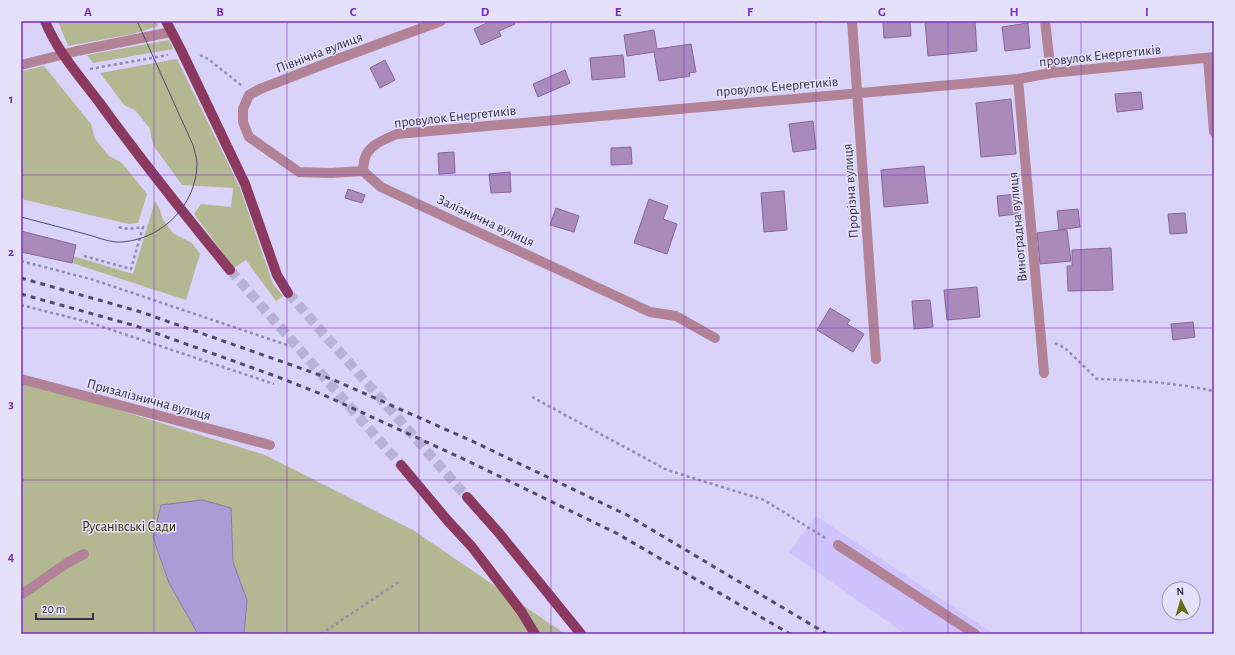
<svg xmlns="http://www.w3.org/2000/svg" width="1235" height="655" font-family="'Alegreya Sans',sans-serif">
	<rect width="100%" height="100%" fill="#d9d2f9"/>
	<path fill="#cec3fc" d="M816 516 994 634H905L789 552Z"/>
	<path fill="#b3b892" d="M58 21H157L158 26 133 34 68 46Z
		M169 40 173 49 93 63 87 55Z
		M177 59 240 188 273 284 283 296 276 301 246 260 234 268 194 214 201 204 231 207 233 188 182 185 153 145 150 129 136 111 124 105 100 73Z
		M44 66 91 124 95 139 109 156 122 163 147 194 138 223 129 224 21 199V71Z
		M155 201 160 210 163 220 174 234 192 243 200 254 186 300 72 263 73 256 133 274Z
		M21 380 265 455 413 530 565 634H21Z"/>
	<path fill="#a89dd5" stroke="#867cab" d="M202 500 231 508 233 562 247 600 244 634H198L169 583 153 537 161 505Z"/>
	<path fill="#aa8abd" stroke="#87659a" d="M491 21H514L515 24 499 31 501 36 481 45 474 29Z
		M883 21H910L911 36 884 38Z
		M939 21H975L977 51 928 56 925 22Z
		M1028 23 1030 48 1005 51 1002 27Z
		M654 30 657 49 691 44 696 72 689 73 690 76 659 81 654 52 627 56 624 35Z
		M623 55 625 77 592 80 590 58Z
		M385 60 395 80 380 88 370 68Z
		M565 70 570 83 538 97 533 84Z
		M1141 92 1143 109 1117 112 1115 94Z
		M1011 99 1016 154 981 157 976 103Z
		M813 121 816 149 793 152 789 124Z
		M631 147 632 164 611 165V148Z
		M454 152 455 173 439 174 438 153Z
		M924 166 928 203 884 207 881 170Z
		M510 172 511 192 491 193 489 174Z
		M348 189 365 195 362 203 345 198Z
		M784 191 787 230 764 232 761 193Z
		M1016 194 1018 214 999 216 997 196Z
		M649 199 668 206 663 219 677 224 667 254 634 243Z
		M556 208 579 216 574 232 550 225Z
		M1078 209 1080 227 1059 230 1057 211Z
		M1185 213 1187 233 1170 234 1168 214Z
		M1059 230H1067L1071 261 1040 264 1037 233Z
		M21 231 76 245 72 263 21 252Z
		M1111 248 1113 290 1068 291 1067 266H1072V250Z
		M977 287 980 317 947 320 944 290Z
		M930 300 933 327 914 329 912 301Z
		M830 308 850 320 847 324 864 334 853 352 817 330Z
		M1193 322 1195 337 1173 340 1171 324Z"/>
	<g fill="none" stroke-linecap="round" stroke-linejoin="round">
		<path stroke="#b8b2d6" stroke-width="10" stroke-dasharray="10 5" stroke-linecap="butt" d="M230 270 401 465
			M288 293 467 497"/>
		<path stroke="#918bac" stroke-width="2.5" stroke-dasharray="3 3" stroke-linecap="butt" d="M200 55 208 59 241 85
			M90 69 168 55
			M84 256 131 269 143 227 129 229 117 227
			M21 261 94 280 290 346
			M21 305 88 322 274 384
			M1055 343 1065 348 1097 379C1136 380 1176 383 1214 391
			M532 397 667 470 764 500 827 539
			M321 634 400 581"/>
		<path stroke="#b28396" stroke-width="10" d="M852 21 876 359
			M1045 21 1051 73
			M1208 58 1214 132
			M21 65 77 51 171 32
			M1018 79 1044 373
			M363 171C363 167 364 162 365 158 368 145 386 139 397 134L1018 79 1051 73 1214 57
			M363 171 381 187 650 312 676 316 715 338
			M363 171 331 173 299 172 249 137 243 122V109L249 95 260 89 327 63 441 21
			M21 379 270 445
			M838 545 975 634
			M21 595 67 563 84 554"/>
		<path stroke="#8b395f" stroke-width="10" d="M45 21C57 51 80 77 99 102 141 160 185 215 230 270
			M166 21 182 52 245 184 277 275 288 293
			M401 465 448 521 472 547 521 611 535 634
			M467 497 499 533 581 634"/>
		<path stroke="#504b66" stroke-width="1" d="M21 217C44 223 67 229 89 235 99 238 112 243 122 242 163 239 197 204 197 163 197 157 194 150 193 145L137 21"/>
		<path stroke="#504b66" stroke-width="3" stroke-dasharray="5 5" stroke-linecap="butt" d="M21 278 141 312 334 380 472 441 627 515 827 634
			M21 294 136 326 278 377 326 396 470 462 618 534 790 634"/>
	</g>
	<path fill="none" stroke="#7b2cbf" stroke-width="1" stroke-opacity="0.55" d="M154 21V634M287 21V634M419 21V634M551 21V634M684 21V634M816 21V634M948 21V634M1081 21V634M21 175H1214M21 328H1214M21 480H1214"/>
	<g text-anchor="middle" stroke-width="3" stroke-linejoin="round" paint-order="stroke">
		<g font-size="14" fill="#353049" stroke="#e5e1fb">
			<text transform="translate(319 52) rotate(-21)" y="5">Північна вулиця</text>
			<text transform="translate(1100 55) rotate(-6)" y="5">провулок Енергетиків</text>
			<text transform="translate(777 86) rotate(-5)" y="5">провулок Енергетиків</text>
			<text transform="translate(455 116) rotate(-6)" y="5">провулок Енергетиків</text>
			<text transform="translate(850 191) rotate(-94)" y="5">Прорізна вулиця</text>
			<text transform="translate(486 220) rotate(25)" y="5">Залізнична вулиця</text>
			<text transform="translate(1017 227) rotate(-95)" y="5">Виноградна вулиця</text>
			<text transform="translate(149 399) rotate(15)" y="5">Призалізнична вулиця</text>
		</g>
		<g font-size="14" fill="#2c2f00" stroke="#e5e1fb">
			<text x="129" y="531">Русанівські Сади</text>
		</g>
	</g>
	<rect width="1235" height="655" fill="none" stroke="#e5e1fb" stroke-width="44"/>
	<g transform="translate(1181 601) rotate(355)"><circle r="19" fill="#e5e1fb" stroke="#9f9ab4"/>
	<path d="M0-3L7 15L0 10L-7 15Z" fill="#686d12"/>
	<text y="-6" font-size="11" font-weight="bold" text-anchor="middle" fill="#353049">N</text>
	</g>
	<path d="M36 613v6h57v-6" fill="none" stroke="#353049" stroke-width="2"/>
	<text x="42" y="613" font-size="12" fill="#353049" stroke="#e5e1fb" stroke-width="3" paint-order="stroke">20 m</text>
	<rect x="22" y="22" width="1191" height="611" fill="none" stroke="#7b2cbf" stroke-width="1.5"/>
	<g font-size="13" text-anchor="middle" font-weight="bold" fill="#7b2cbf">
		<text x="88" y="16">A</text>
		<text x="220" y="16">B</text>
		<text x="353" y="16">C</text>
		<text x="485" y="16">D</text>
		<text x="618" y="16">E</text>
		<text x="750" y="16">F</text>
		<text x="882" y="16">G</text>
		<text x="1014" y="16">H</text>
		<text x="1147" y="16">I</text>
		<text x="11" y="103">1</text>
		<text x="11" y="256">2</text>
		<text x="11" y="408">3</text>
		<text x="11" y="561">4</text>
	</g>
</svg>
